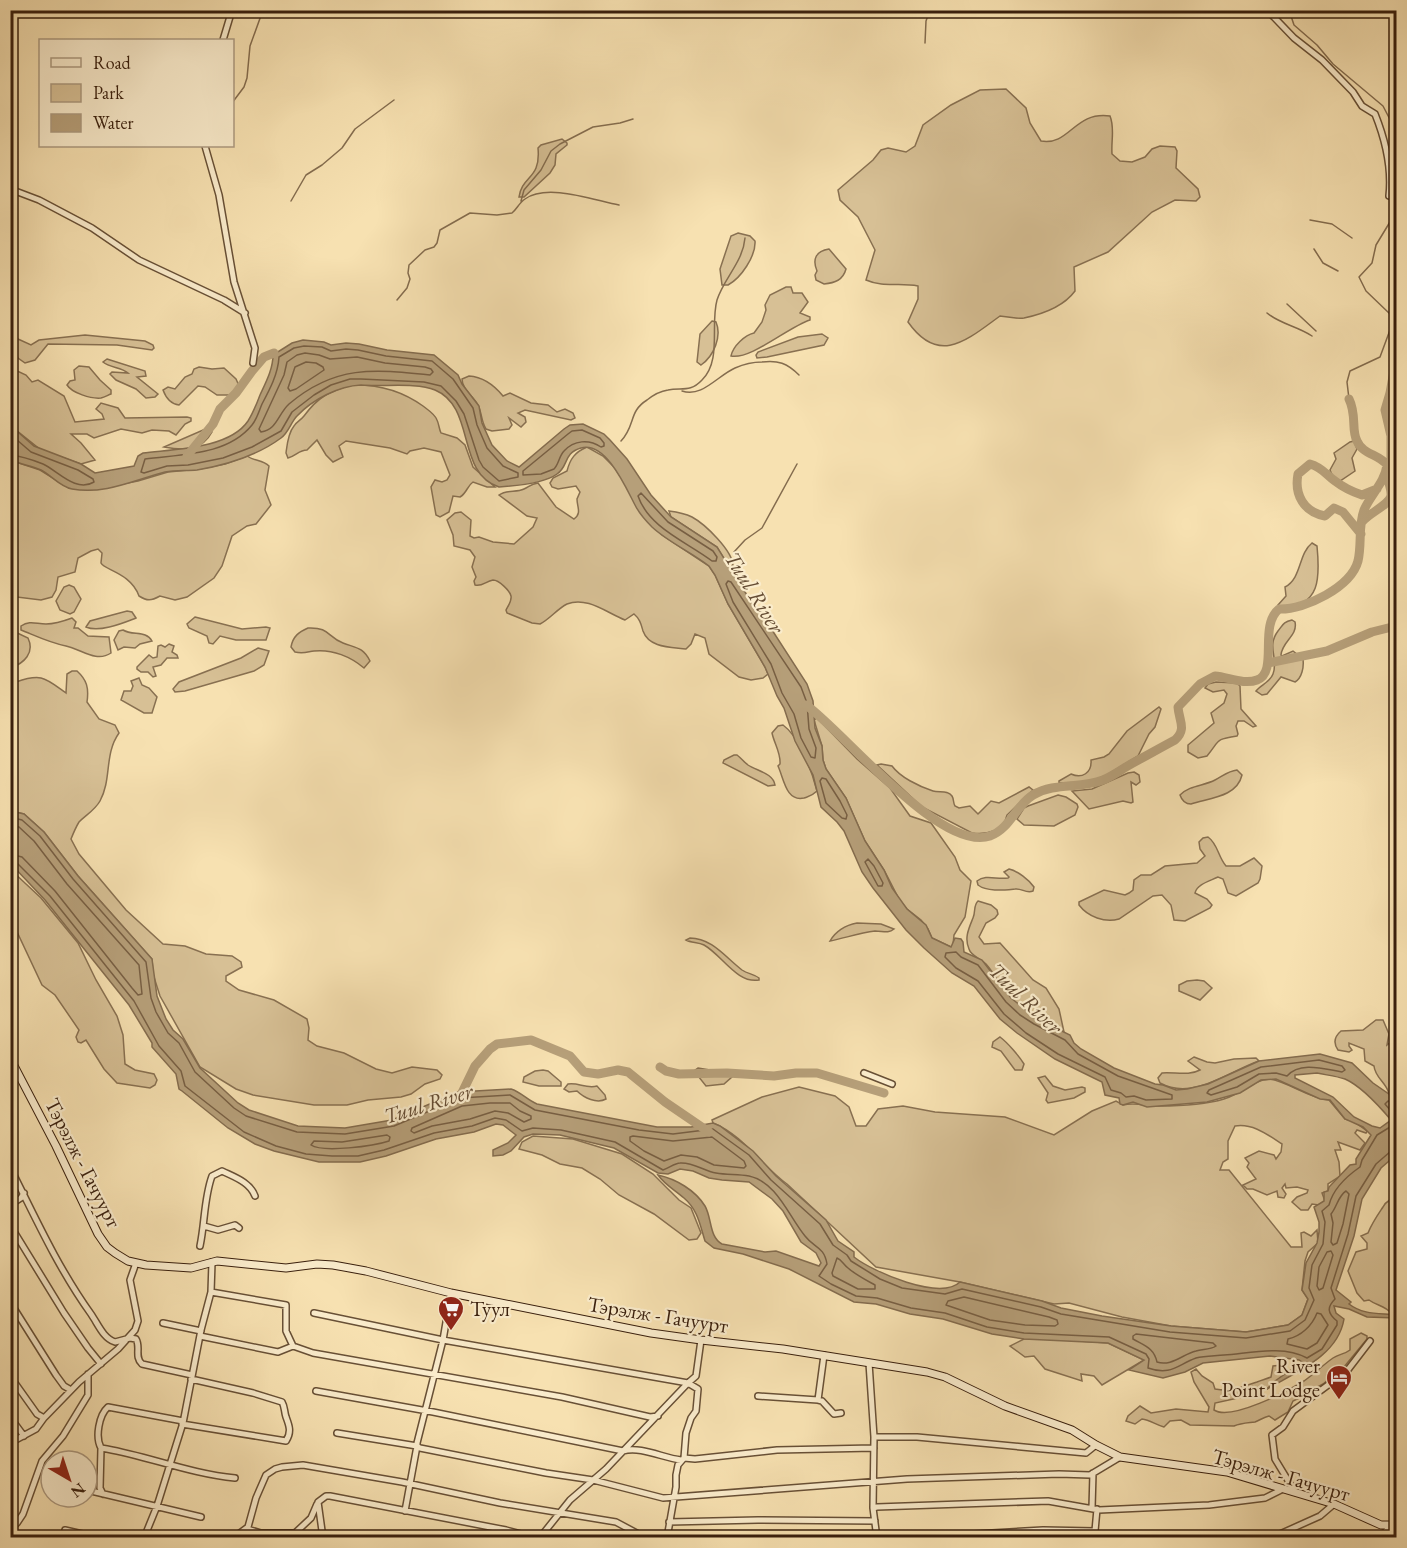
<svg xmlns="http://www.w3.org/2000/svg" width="1407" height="1548" font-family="'EB Garamond',serif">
	<rect width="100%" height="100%" fill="#f7e1b1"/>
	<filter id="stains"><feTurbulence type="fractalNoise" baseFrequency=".00333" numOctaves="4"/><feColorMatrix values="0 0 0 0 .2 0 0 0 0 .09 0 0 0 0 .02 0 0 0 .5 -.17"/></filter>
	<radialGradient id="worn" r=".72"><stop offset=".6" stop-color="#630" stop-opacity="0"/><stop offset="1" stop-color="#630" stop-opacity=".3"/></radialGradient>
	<path fill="#d7c095" stroke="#887051" stroke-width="1.5" d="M1006 89 1026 108 1030 123 1041 141C1070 146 1074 111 1110 116 1115 128 1111 140 1112 154L1120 161 1132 162 1145 157 1152 149 1160 146 1175 147 1177 151 1176 168 1198 189 1200 197 1196 201 1175 200 1152 212 1108 252 1074 267 1075 291C1064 306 1043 314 1024 318 1017 319 1007 317 1000 316 967 340 939 366 908 322L918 299V286C900 282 884 288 866 280L875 250 858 217 840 200 838 190 873 160 881 150 888 148 906 152 915 146 923 125 951 105 980 90Z
		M562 139 567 143V145L556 154 555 165 550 173 524 197H519C522 175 541 180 538 148L541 145Z
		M738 233 750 236 755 241C756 256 741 278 728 285H722L720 269 731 236Z
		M829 249 846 269C843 280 835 283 824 284L816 280 815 275 817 271C812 259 816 251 829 249Z
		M786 287H791L793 293H802L808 302 800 313 810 317V320C788 327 751 360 731 356 733 346 745 335 754 333L762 322 766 310 765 305 770 295Z
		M712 321 716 322C722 336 714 356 701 365L697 362 700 334Z
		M822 334 828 338 824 345 767 357 757 358 756 355 758 352 798 337Z
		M85 335 145 341 153 345 154 348 152 350 117 345 48 344 35 360 25 363 18 358 15 351 17 347 15 343 18 339 31 345 39 340Z
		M10 353 15 370 26 375 32 382 38 380 64 396 75 422 104 419 102 414 96 409 101 403 118 408 125 418 187 417 191 418V421L185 424 176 435 169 431 152 430 142 433 121 429 94 438 87 434H71L81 443 95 460 81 464 41 450 11 426Z
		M107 359 145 371 146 376 137 377 158 394 155 397 146 398 136 389 116 380 110 374 112 372 128 373C121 367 110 368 103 362Z
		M79 366 89 367 100 380 111 390V394C108 395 105 397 101 398 91 399 72 393 67 385L70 381 75 380 74 370Z
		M199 367 212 369 224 368 236 379 240 388 233 395H217L205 387 198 386 179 405C170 404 166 398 163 390L168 387 175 389 185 377 192 374 194 369Z
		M469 376C484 377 494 385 503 396L510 393 531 403 548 405 557 412 565 409 573 413 575 418 571 420 525 410 518 413 525 417 526 422 521 427 509 418 512 425 509 429 492 431 486 429C481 421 482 413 478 405 473 396 462 389 462 379Z
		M351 385C378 384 401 390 423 406 428 410 435 414 437 420 439 424 439 429 441 433L457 438 465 445 473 467 495 487H487L473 482C467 486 467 493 460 497L453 496 449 512 440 517 436 515 431 487 435 480 442 482 447 480 450 475 441 452 424 448 410 451 407 454 390 448 346 441 339 446 343 457 333 462 326 455 317 440 307 450C299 450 296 456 288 458L286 453C287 445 288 433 294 426 296 422 301 420 304 416 318 397 328 392 351 385Z
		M210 427 212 432C202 451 184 451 164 447Z
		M1354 441 1357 449 1352 458 1355 471 1340 481 1333 477 1330 470 1336 459 1334 453 1350 442Z
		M587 447 603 456 614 467 662 535 709 566 715 575 728 604 765 667 768 674 763 678 751 680 739 677 709 654 705 638 695 634 691 644 686 649C671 647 649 648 643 631 641 624 640 619 634 614L625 620C607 613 587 596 567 604 557 609 550 619 540 624L532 623 507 613 506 610C508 606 512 601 511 596 510 591 499 580 493 580 486 581 482 587 475 585L474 581 476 577 472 567 475 557 470 550 454 546 453 535 447 520 455 513 461 512 471 520 470 536 474 538 479 537 493 542 514 544 533 527 537 518 527 516 499 495C507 489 516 493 524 489 530 486 531 484 538 483L556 507 574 519C582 513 577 507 577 499L580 492 576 486 558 489 552 487 550 483 553 478 567 471C570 459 575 452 587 447Z
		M247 456C254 461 263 460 269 466L265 490 271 505 256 524 247 526 232 536 222 566 214 578 187 597 175 600 160 596C151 601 147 601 139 596 131 573 104 570 101 563 101 562 102 554 102 553L98 549 91 551 78 558 75 572 58 577 56 590 52 597 41 600 17 597 11 602 10 460 40 470 69 488 90 490 138 481 168 472 200 469 225 464Z
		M669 511C677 512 684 513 692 517 705 524 733 551 733 566L729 567 717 547 671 517Z
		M1312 543 1317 546C1320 577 1321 607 1281 608L1278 605 1286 596 1285 587C1302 578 1298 554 1312 543Z
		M69 585 74 587 81 599 74 612 70 614 60 610 56 601 64 587Z
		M127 611 132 612 136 618C123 623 99 633 86 627L90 621Z
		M195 617 242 629 266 627 270 628 266 640H236L220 636 213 644 209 643 207 636 189 628 187 624Z
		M72 618 76 622 74 628H78L88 636 109 637 111 653C96 663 81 649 66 646 50 643 36 636 21 630V626C30 620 36 624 46 624 54 624 64 621 72 618Z
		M1292 620 1295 622C1298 636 1282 641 1281 655L1282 656 1293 651 1303 659C1304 667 1302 678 1295 682L1281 677 1267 694 1262 695 1256 691C1261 685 1270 682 1273 674 1279 658 1266 647 1278 631 1283 625 1283 622 1292 620Z
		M308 628C330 627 327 637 343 643 356 648 363 647 370 661L364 668C351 657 333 649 314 651 307 652 303 654 295 652L291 647C293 636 299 632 308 628Z
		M11 630 28 638C35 653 24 663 11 668Z
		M123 630C133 636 146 630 152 641L140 644 135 648 124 647 118 650 114 640 119 631Z
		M169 644 174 646 172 652 177 655 178 658H167L161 665 153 667 156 676 153 677 148 672H141L137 669V667L149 655 153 658 157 657 158 646 161 645 165 647Z
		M258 648 269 651 264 665 254 671 185 691 175 692 173 689 179 682 241 658Z
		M72 671H77C87 680 89 688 87 702L99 719 115 725 119 733C104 754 112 779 100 801 95 810 86 815 79 822 76 827 73 834 71 839L79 854 126 910 163 944 185 946 206 954 232 956 241 962 242 967 226 976V981L239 990 274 1000 307 1019 309 1028 308 1040 317 1046 344 1053 376 1069 392 1073 412 1067 437 1070 442 1075 440 1079 425 1084 411 1094 401 1097 368 1100 347 1105H314L253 1095 236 1089 200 1067 160 996 153 974 152 959 78 876 44 832 24 814 11 811V679L16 682C42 673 45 678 66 693L67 674Z
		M139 678 142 685 149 688 157 697 152 713H144L121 700 124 691H131L133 686 131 681Z
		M1216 682 1237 683 1240 686 1241 709 1256 726 1253 727 1244 721H1238L1236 726 1238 734 1237 736C1214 740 1221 739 1207 756L1198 758 1188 752V745L1214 723 1211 713 1224 703 1227 694 1224 690 1213 692 1205 688 1208 684Z
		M1159 707 1161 709 1155 727 1149 734 1138 756 1107 775 1089 782 1059 783V781L1071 774C1082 779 1092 773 1091 760L1104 757 1109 754 1127 731Z
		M817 718 857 759 890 788 910 816 931 823 955 857 960 870 971 881 965 917 954 935 953 945 951 947 932 938 928 929 921 920 907 909 900 901 884 870 865 841 846 798 826 769 823 760 822 746 814 720Z
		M783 725C800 737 812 772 817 791 812 796 810 796 804 798 786 802 784 779 778 766L780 764C781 753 774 743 772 733L778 726Z
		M734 755H737C741 758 744 762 748 765 757 771 773 773 775 785L768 786 723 763 724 760Z
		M881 764 892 766C900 777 918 786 933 791 939 793 948 790 952 796 954 799 953 803 955 806L959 808 970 806 978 814 991 801 999 803 1029 787 1033 790 1007 815C1004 831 987 835 972 833L922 807 877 765Z
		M1237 770 1242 775C1237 797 1209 798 1191 804 1185 804 1182 801 1180 795 1190 785 1204 786 1215 780 1223 776 1228 771 1237 770Z
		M1134 772 1139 775 1140 782 1136 785 1131 782 1133 802 1131 803 1123 801 1089 809 1072 791 1092 789 1128 773Z
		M1058 795 1066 797 1077 804 1078 807 1075 815 1054 826 1024 825 1017 819 1024 808 1028 806Z
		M1208 837C1218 844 1218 857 1226 866H1240L1254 858 1262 866 1260 879 1258 883 1236 896 1228 893 1223 879 1218 877C1210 881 1197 884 1195 893L1207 899 1212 905 1210 908 1185 921 1174 920 1171 905 1162 895 1153 896 1119 919C1105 923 1088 917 1079 905V902L1104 890 1125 895 1129 893 1133 890 1134 880 1141 875H1151L1165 866 1197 863 1205 856 1200 849 1199 842 1203 838Z
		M1009 869C1018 871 1029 880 1034 887L1033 891C1026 894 1022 888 1015 889 1004 890 987 892 978 885L977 881C986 874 997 880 1008 878L1009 877 1004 872Z
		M11 870 41 898 78 943 96 980 117 1016 123 1035 125 1064 135 1070 154 1074 157 1080 155 1085 150 1088 117 1083 104 1069 86 1040 81 1043 78 1042 76 1037 79 1030 55 995 42 985 11 919Z
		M978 901 991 905 997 910 998 914 995 918 986 923 979 937 984 944 1000 943 1033 980 1046 988 1059 1009 1064 1032C1045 1021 1025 1015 1010 998 1001 987 995 974 986 964 980 958 971 956 969 949 964 938 969 928 973 918 976 911 973 906 978 901Z
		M857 923 881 924 894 929C888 934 883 931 875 931 859 933 845 938 830 941 835 932 845 925 857 923Z
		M690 938C712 938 726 958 742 970 748 974 754 974 759 978V980C737 984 722 955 704 945 698 942 691 943 686 940Z
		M1197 980 1204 981 1212 988 1200 1000 1179 991V985L1187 981Z
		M1376 1020H1383L1389 1034 1387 1045 1396 1038V1099L1389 1094C1387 1083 1375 1078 1374 1066L1365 1061 1364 1049 1349 1043V1046L1352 1050 1349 1052 1338 1050C1333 1043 1334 1037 1341 1031L1363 1030Z
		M1000 1037C1008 1043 1019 1056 1024 1064L1022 1070H1015L1001 1051 992 1047 993 1042Z
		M1194 1057 1207 1062 1215 1063 1234 1059 1256 1058 1259 1061C1227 1072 1193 1101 1160 1083L1158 1078 1162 1073C1175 1072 1189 1076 1200 1070L1188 1061Z
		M698 1068 716 1071 729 1070 733 1076 724 1084 706 1086 694 1071Z
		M543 1070 548 1071 561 1082V1086H539L523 1082 524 1077 535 1071Z
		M1045 1076 1053 1086 1065 1090 1082 1087 1085 1088V1092L1074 1098 1048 1103 1046 1100 1048 1093 1038 1078Z
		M1270 1079C1291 1083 1308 1098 1329 1100L1345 1119 1353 1121 1367 1131 1366 1133 1357 1130 1355 1133 1365 1143 1360 1150 1338 1142 1341 1150H1335L1339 1162 1340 1176 1328 1184V1191L1322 1193 1325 1201 1319 1205 1312 1204 1308 1210H1301L1292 1202 1297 1197 1307 1193 1308 1190 1297 1187 1286 1188 1285 1184 1282 1188 1286 1194 1284 1198 1278 1197 1277 1191 1267 1195 1253 1189H1247L1243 1185 1256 1179 1247 1167 1249 1163 1245 1158 1259 1151 1274 1155 1276 1159 1281 1152 1282 1144C1268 1135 1253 1123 1235 1126L1228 1141V1159L1223 1162 1220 1170H1229L1291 1247H1302L1301 1233 1304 1232 1311 1236 1317 1230 1318 1243 1308 1252 1305 1261 1302 1290 1308 1299 1302 1315 1288 1325 1246 1332 1171 1326 1122 1317 1069 1303 1054 1304 960 1282 876 1267 787 1184C762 1166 743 1135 713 1123L712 1120 762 1097 799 1087 835 1096 849 1107 856 1126H866L878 1109 903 1106 935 1112 1005 1117 1054 1135 1092 1111 1116 1101 1123 1105C1135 1102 1146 1106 1159 1106 1181 1106 1204 1105 1224 1099 1241 1094 1252 1080 1270 1079Z
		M568 1084C578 1082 586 1089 597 1086L605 1095 606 1099C597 1104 584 1098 577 1091L569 1092 564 1089Z
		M533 1136 573 1139 622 1154 653 1174 679 1200 691 1208 701 1233 697 1239 689 1240 654 1214 619 1195 600 1179 582 1168 560 1164 542 1155 519 1149 522 1142Z
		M1396 1188V1315L1392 1314C1385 1305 1377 1306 1369 1300L1364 1301 1357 1293 1348 1271 1356 1252 1367 1249V1243L1361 1236 1368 1233C1372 1223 1377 1216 1383 1207 1388 1197 1393 1204 1396 1188Z
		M1361 1333 1367 1336V1339L1344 1367 1323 1384 1312 1390 1308 1394 1293 1401 1288 1412 1275 1420 1269 1416C1264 1417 1260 1420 1255 1422 1247 1423 1241 1423 1234 1426L1190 1425 1181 1420 1170 1421 1164 1427C1156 1425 1150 1420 1142 1419L1135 1424 1126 1421 1128 1416 1140 1406 1151 1413 1176 1409 1208 1412 1209 1407 1194 1382 1191 1372 1196 1369 1202 1376 1213 1383 1215 1389C1234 1392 1240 1387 1257 1382 1262 1380 1266 1379 1271 1377L1273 1366 1282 1365 1285 1374 1267 1389 1263 1388 1247 1396 1215 1403 1214 1410C1231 1421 1288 1391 1304 1381 1314 1374 1323 1365 1333 1358 1339 1354 1345 1354 1350 1350V1339Z
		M1036 1338 1108 1343 1144 1360 1102 1385 1094 1376 1081 1374 1082 1381 1045 1369 1034 1356 1025 1357 1010 1346 1024 1339Z"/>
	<path fill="#b69f79" stroke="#846c4e" stroke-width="1.5" fill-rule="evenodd" d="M303 340 324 342 331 345 346 343 359 344 387 350 434 355 458 375 462 384 479 406 482 423 492 445 507 461 519 467 564 429 570 425 583 424 604 434 610 440 627 459 651 495 671 517 717 547 750 600 763 616 807 684 813 701 815 728 822 746 823 760 826 769 846 798 865 841 884 870 892 888 907 909 926 925 932 938 951 947 955 938 961 939 963 942 964 952 982 960 1011 998 1037 1019 1070 1035 1074 1043 1081 1049 1114 1068 1155 1084 1163 1085 1176 1090 1187 1089 1208 1084 1259 1061 1320 1054 1352 1063 1373 1083 1396 1099V1155L1381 1168 1362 1199 1354 1236 1336 1290 1351 1302 1349 1304C1363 1315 1380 1313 1396 1315V1318L1367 1317 1349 1309 1334 1306 1336 1313 1344 1319C1338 1356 1296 1372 1267 1389L1275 1381 1302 1362 1299 1360 1270 1356 1203 1363 1185 1372 1163 1378 1129 1370 1144 1360 1108 1343 1024 1339 992 1334 943 1319 910 1314 876 1304 854 1302 789 1269 743 1254 714 1248 705 1241C700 1225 698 1210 684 1198 675 1190 665 1185 658 1175 676 1179 695 1190 705 1206 712 1218 709 1237 722 1244L765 1252 776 1251 819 1266 821 1263 816 1253 801 1242 783 1211 772 1199 749 1182 722 1180 709 1178 693 1171 680 1169 668 1174 658 1173 614 1148 560 1135 533 1134 524 1137 511 1151 503 1155 493 1156V1150L508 1143 516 1135 503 1125 496 1124 474 1132 436 1139 386 1156 360 1162H319L274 1151 255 1144 228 1128 182 1091 179 1089 176 1074 152 1047V1043L129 1005 45 900 11 864V811L24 814 44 832 78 876 152 959 157 996 166 1019 173 1030 183 1039 200 1068 238 1103 249 1110 298 1126 345 1128 392 1120 458 1092 511 1089C521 1092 527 1100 537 1104L657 1127H691L713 1123 720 1126 753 1151 776 1176 826 1220 838 1241 854 1252V1257C873 1272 940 1301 960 1282L1042 1301 1061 1308 1102 1316 1171 1326 1246 1332 1288 1325 1302 1315 1308 1299 1302 1290 1306 1263 1317 1243 1319 1232V1222L1314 1207 1324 1201V1192L1328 1191 1329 1187 1350 1165 1356 1164V1159L1371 1135 1363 1127 1345 1119 1330 1100 1320 1099 1276 1079 1261 1080 1240 1093 1207 1102 1147 1107 1133 1102 1123 1105 1120 1104 1119 1098 1105 1095 1102 1082 1055 1059 1017 1033 1000 1019 974 986 952 973 924 948 906 930 873 888 862 872 844 831 837 822 821 807 813 775 795 741 784 708 777 696 765 667 728 604 715 575 709 566C691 552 668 542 652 527 645 520 639 513 635 505 626 488 606 441 581 448 563 453 569 466 557 474 545 483 514 486 499 487 456 474 476 407 435 390 416 382 383 387 361 385 339 386 313 399 297 416 291 422 289 432 281 438 258 455 226 465 197 470 186 471 176 470 165 472 134 480 104 495 72 489 60 487 51 475 41 470 31 466 20 464 11 460L12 448 11 426 34 446 81 464 95 473 134 466 138 456 143 453C174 449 229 449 248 421 253 413 257 403 260 395 266 382 273 369 273 355L292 343ZM1317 1073C1326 1075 1336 1076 1345 1079 1361 1086 1380 1107 1391 1120L1380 1128 1372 1126 1354 1117 1333 1097 1295 1078V1075Z"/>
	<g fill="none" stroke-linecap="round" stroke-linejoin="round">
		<path stroke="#785f43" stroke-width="1.5" d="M304 346 322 347 331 351 346 349 358 350 386 356 432 361 453 379 473 408 477 425 487 448 503 466 518 473V477L499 481 483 467 479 460 464 414 456 401 441 386 424 382 361 379H350L331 385 314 395 292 412 281 431 252 447 223 458 188 465 167 466 144 473 141 472 145 459C180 454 227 456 252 425 257 419 259 411 262 404 270 389 278 374 279 357L294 348Z
			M305 353 319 355 330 359 357 357 385 363 425 367 431 369 433 372 430 375C373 369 335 365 289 404 278 414 277 430 261 432L259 429 284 375 287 362 297 355Z
			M306 362 316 363 323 367 324 370 296 389 290 391 288 388 295 367Z
			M582 430 600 438 604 443V446L601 447C589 439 574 440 564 451 559 456 559 464 554 469L541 474 523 475V471L568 434 572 431Z
			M10 434 31 452 78 470 93 479 94 482C76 493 58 471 43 464 33 460 21 456 10 455
			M641 493 668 522 713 551 717 557 716 561H712C687 542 649 528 638 496Z
			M728 581 731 582 801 687 807 703 809 729 816 748 815 758 811 757 801 738 794 714 782 693 771 664 733 602 726 584Z
			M822 778 826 779 840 801 847 815 846 819 842 818 826 803 820 781Z
			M10 817 22 820 40 836 73 879 146 962 151 998 156 1012 168 1033 179 1043 195 1072 234 1108 246 1116 297 1132 345 1134 394 1126 460 1098 510 1095 535 1110 639 1130 673 1134 713 1129 749 1155 771 1180 820 1224 833 1245 847 1255 851 1261 880 1279 902 1288 945 1294 962 1289 1041 1307 1061 1314 1170 1332 1246 1338 1290 1331 1305 1320 1314 1300 1309 1288 1312 1265 1323 1244 1325 1222 1322 1211 1329 1205C1333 1189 1347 1176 1360 1167L1362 1160 1377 1135 1395 1124 1396 1117 1385 1104 1388 1101 1396 1103
			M10 825 19 827 34 841 67 884 139 965 142 994 138 995 132 988 55 891 22 857 10 854
			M868 859 874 866 883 883 882 886H878L865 862Z
			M10 862 17 863 50 896 134 1001 159 1046 181 1071 185 1086 244 1132 276 1146 306 1154 332 1156H358L384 1150 434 1133 472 1126 495 1118 506 1120 522 1131 533 1128 561 1130 615 1142 663 1170C669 1168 675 1163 680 1163 693 1162 704 1171 716 1173 727 1175 738 1174 749 1176 777 1182 789 1217 805 1236 814 1248 824 1246 827 1264L819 1276 831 1284 856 1296 877 1298 911 1308 945 1313 987 1327 1024 1333 1109 1337 1146 1354 1149 1359 1148 1368C1171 1376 1177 1365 1196 1358 1205 1356 1215 1356 1224 1355 1251 1353 1283 1345 1307 1358L1322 1349 1337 1325V1321C1327 1313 1327 1307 1335 1299L1331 1288 1348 1234 1356 1196 1376 1164 1391 1151 1396 1150
			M956 952 961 957 978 965 1006 1002 1020 1015 1034 1024 1065 1040 1078 1054 1118 1076 1172 1095V1099L1146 1100 1134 1096 1126 1097 1121 1093 1111 1090 1105 1077 1058 1054 1026 1033 1004 1014 978 981 956 968 945 957 946 953Z
			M1319 1060 1342 1066 1345 1070 1342 1072C1324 1069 1300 1061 1287 1076L1276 1073 1259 1074 1237 1087 1211 1095 1207 1093 1209 1090 1261 1067Z
			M490 1103H510L520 1111 531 1116V1119L524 1122 508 1113 495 1111 470 1119 432 1126 414 1133 411 1131 412 1128 462 1106Z
			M387 1135 390 1137 389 1141C374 1146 323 1153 311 1145L314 1141 342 1142Z
			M633 1136 673 1141 712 1137 744 1161 746 1166 744 1168 714 1165 697 1157 681 1155 664 1161 644 1151 630 1141V1137Z
			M1346 1191 1349 1194 1343 1224 1337 1243 1333 1245 1331 1242 1333 1223 1331 1214C1337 1207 1338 1196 1346 1191Z
			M1331 1251 1333 1255 1323 1288 1319 1290 1317 1286 1319 1267 1327 1252Z
			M837 1258C842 1260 843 1264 848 1268 856 1275 866 1280 875 1285V1289H858L833 1276 832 1273Z
			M964 1297 1049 1317 1057 1320 1058 1324 1055 1326 1025 1325 990 1320 946 1305 948 1301Z
			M1317 1313 1321 1314 1328 1325 1317 1343 1307 1349 1287 1344 1288 1339C1301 1336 1312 1326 1317 1313Z
			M1136 1334 1213 1343 1216 1346C1210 1350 1203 1349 1196 1351 1183 1354 1171 1367 1157 1362 1154 1348 1145 1346 1133 1339V1336Z"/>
		<path stroke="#846c4e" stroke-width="1.5" d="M1289 10 1294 25 1317 45 1333 64 1383 106 1396 131
			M925 43 926 21 930 10
			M232 103 244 87 247 78 250 46 263 10
			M291 201 306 175 322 165 342 148 355 129 394 100
			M521 201 524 190 541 170 551 151 560 144 593 127 620 123 633 119
			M1310 220 1332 224 1352 238
			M1314 249 1323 263 1338 271
			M397 300 407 288 410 279 408 273 409 265 425 250 434 247 437 243 440 230 470 213 497 215 512 213C517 209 519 203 525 199 547 183 593 200 619 205
			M1287 304 1316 331
			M1267 313C1280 324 1297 326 1312 336
			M682 391C702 398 717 376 735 368 744 364 752 362 762 362 778 360 787 363 799 375
			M1349 399 1347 382 1350 371 1380 357 1390 330V314L1366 291 1359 277 1372 263 1376 245 1396 212
			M621 441C636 425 628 412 647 400 652 396 661 391 668 390 681 387 690 393 702 380 722 360 710 325 717 300 724 278 743 262 745 238
			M734 552 745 540 762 528 797 464"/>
		<path stroke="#b69f79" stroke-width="9" d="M1396 360 1390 393 1385 410 1391 436V458L1396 478
			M187 456 213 424 220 409 236 393 252 371 264 357 274 353
			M1362 522C1369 513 1389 505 1391 496 1392 489 1387 479 1386 472
			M1361 534 1343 512 1334 508 1325 516C1304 512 1294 495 1298 474L1310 464C1322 467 1326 475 1335 481 1344 488 1353 492 1362 495L1377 489
			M1268 663 1327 651 1372 632 1396 626
			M806 705C844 732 941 853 990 836 1010 829 1016 805 1033 795 1055 782 1080 789 1103 780 1113 776 1122 769 1131 764 1146 756 1160 748 1175 740 1187 729 1179 721 1178 707L1200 684 1215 676C1228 677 1244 685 1257 680 1279 672 1258 626 1279 609 1305 610 1351 587 1358 561 1362 544 1358 526 1364 510 1371 494 1385 482 1387 465 1379 454 1363 455 1357 441 1351 430 1357 415 1349 399
			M660 1067 666 1071 679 1074 727 1073 774 1076 796 1073H817L884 1093
			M458 1101 475 1066 490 1049 497 1044 531 1040 570 1056 584 1072 598 1074 618 1070 628 1072 665 1102 709 1132"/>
		<defs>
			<path id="minor" d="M1267 10 1294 38 1322 60 1353 92 1362 106 1375 114C1385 139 1392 169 1389 196
				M223 40 232 10
				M205 146 219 195 234 282 255 348 253 363
				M10 189 39 200 92 228 139 260 224 300 245 313
				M864 1073 892 1084
				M10 1167C35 1217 58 1268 91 1314 98 1324 103 1338 115 1342L130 1338 136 1339C141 1347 134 1357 142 1364L192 1375
				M10 1205 21 1198 24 1193
				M10 1225 64 1313 88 1348 101 1364
				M204 1226 218 1230 235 1225 239 1228
				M200 1246C205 1222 204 1198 212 1176L222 1171C234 1177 250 1182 255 1196
				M211 1292 286 1305V1331L293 1346
				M451 1293 443 1340 417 1443V1446L420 1448 546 1473 593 1480 663 1498 907 1479 1059 1474 1090 1475 1120 1457
				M10 1302 56 1375 64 1386 71 1390
				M314 1313 443 1340 688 1383 696 1376 701 1340
				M163 1323 201 1331
				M200 1336 278 1352 293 1346 313 1353 562 1397 650 1417 658 1416
				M869 1363 874 1437 873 1508
				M10 1376 37 1414 44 1418 47 1415 79 1382 118 1349 135 1330 138 1321 130 1280 136 1263
				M316 1391 433 1412 623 1451C641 1446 663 1458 681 1460
				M758 1396 818 1400 824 1355
				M818 1400 822 1401 834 1414 841 1413
				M10 1417 24 1436
				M183 1421 108 1407C99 1415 95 1437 101 1448L107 1449C150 1457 192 1474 235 1478
				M182 1424 280 1440 286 1441C292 1432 289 1425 286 1417 284 1411 285 1407 282 1402L253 1393 191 1379
				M337 1433 417 1446 405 1511
				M874 1437H917L1086 1453 1096 1445
				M10 1443 36 1429 44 1418
				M101 1448 100 1488 103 1494
				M684 1458 695 1459 777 1450 874 1448
				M87 1490 201 1517
				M1295 1492 1275 1459 1272 1435 1283 1427 1293 1411 1347 1371 1370 1341
				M1092 1508 1093 1473
				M669 1522 758 1520 875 1521
				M17 1523 23 1514 42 1461 63 1436 88 1395V1374
				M247 1529 261 1533H295L311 1518 317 1504
				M65 1530 100 1538
				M1095 1531 1097 1509
				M539 1537 551 1538
				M144 1538 157 1506 183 1423 201 1330 211 1292 212 1262
				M233 1538 248 1527 256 1498 266 1475 275 1469 282 1467 303 1465 402 1482 500 1503 616 1522 646 1538
				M323 1538 318 1502 326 1496H330L506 1530 533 1537 542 1535 570 1500 606 1469 688 1383 698 1389 696 1411 691 1418 686 1433 684 1458 678 1465 676 1475V1487L667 1538
				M877 1538 873 1508 877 1507 1048 1501 1099 1510 1209 1505 1265 1498 1283 1489
				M905 1538 1043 1530 1095 1531 1097 1538
				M1271 1538 1320 1516 1334 1504
				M1380 1538 1392 1524"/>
			<path id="secondary" d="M10 1058 56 1146 98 1234 107 1247 115 1253 128 1261 146 1265 191 1268 217 1261 286 1268 317 1264 333 1265 366 1271 451 1293 651 1333 701 1340 783 1349 927 1372 945 1377 1005 1406 1072 1430 1096 1445 1120 1457 1227 1472 1334 1504 1381 1525H1390L1396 1522"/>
		</defs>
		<use href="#minor" stroke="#685036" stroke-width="8"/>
		<use href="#secondary" stroke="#391f0d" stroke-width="9"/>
		<use href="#minor" stroke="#faeccc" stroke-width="5"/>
		<use href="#secondary" stroke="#faeccc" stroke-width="7"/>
	</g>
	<defs>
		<symbol id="supermarket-pin" viewBox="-11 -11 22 30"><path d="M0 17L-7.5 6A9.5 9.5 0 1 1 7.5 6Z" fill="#8f2418" stroke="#faeccc"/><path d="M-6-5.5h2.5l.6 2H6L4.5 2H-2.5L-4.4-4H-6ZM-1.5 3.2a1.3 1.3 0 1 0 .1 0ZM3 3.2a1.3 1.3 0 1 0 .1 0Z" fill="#fff"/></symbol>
		<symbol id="hotel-pin" viewBox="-11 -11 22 30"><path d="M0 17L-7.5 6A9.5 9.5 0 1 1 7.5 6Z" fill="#8f2418" stroke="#faeccc"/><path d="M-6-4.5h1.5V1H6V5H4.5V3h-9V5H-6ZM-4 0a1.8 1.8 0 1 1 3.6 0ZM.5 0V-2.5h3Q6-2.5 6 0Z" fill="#fff"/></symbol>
	</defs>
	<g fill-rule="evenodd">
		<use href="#supermarket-pin" x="436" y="1294" width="30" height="40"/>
		<use href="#hotel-pin" x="1324" y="1363" width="30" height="40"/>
	</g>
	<g text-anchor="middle" stroke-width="4.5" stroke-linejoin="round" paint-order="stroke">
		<g font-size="21" fill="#391f0d" stroke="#faeccc">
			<text transform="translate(83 1163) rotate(63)" y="7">Тэрэлж - Гачуурт</text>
			<text transform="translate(658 1315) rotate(9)" y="7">Тэрэлж - Гачуурт</text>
			<text transform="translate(1281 1475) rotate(16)" y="7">Тэрэлж - Гачуурт</text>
		</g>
		<g font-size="21" fill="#391f0d" stroke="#faeccc" text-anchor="start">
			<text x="470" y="1316">Туул</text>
			<text x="1320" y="1373" text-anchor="end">River<tspan x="1320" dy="24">Point Lodge</tspan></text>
		</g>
		<g font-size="22" font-style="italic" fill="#654c33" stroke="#faeccc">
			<text transform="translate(755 592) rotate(58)" y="8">Tuul River</text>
			<text transform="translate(1026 998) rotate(44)" y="8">Tuul River</text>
			<text transform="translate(428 1103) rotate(-17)" y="8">Tuul River</text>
		</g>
	</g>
	<rect width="1407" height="1548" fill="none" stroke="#f7e1b1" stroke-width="36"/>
	<rect x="12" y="12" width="1383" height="1524" fill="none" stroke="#391f0d" stroke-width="3"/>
	<rect x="18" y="18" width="1371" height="1512" fill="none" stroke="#391f0d" stroke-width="1.5"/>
	<rect x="39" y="39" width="195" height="108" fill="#faeccc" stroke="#ad9a80" stroke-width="1.5"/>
	<rect x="51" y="58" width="30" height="9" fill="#faeccc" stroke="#ad9a80" stroke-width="1.5"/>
	<text x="93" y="69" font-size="18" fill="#391f0d">Road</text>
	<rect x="51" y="84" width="30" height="18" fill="#d7c095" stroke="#ad9a80" stroke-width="1.5"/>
	<text x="93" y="99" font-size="18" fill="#391f0d">Park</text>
	<rect x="51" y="114" width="30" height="18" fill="#b69f79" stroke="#ad9a80" stroke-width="1.5"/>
	<text x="93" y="129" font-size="18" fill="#391f0d">Water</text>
	<g transform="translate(69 1479) rotate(141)"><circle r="28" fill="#faeccc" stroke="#ad9a80" stroke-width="1.5"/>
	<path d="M0-4.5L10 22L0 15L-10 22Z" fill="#8f2418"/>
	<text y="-9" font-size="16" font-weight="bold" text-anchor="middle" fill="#391f0d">N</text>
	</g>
	<rect width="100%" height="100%" filter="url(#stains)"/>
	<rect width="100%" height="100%" fill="url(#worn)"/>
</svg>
